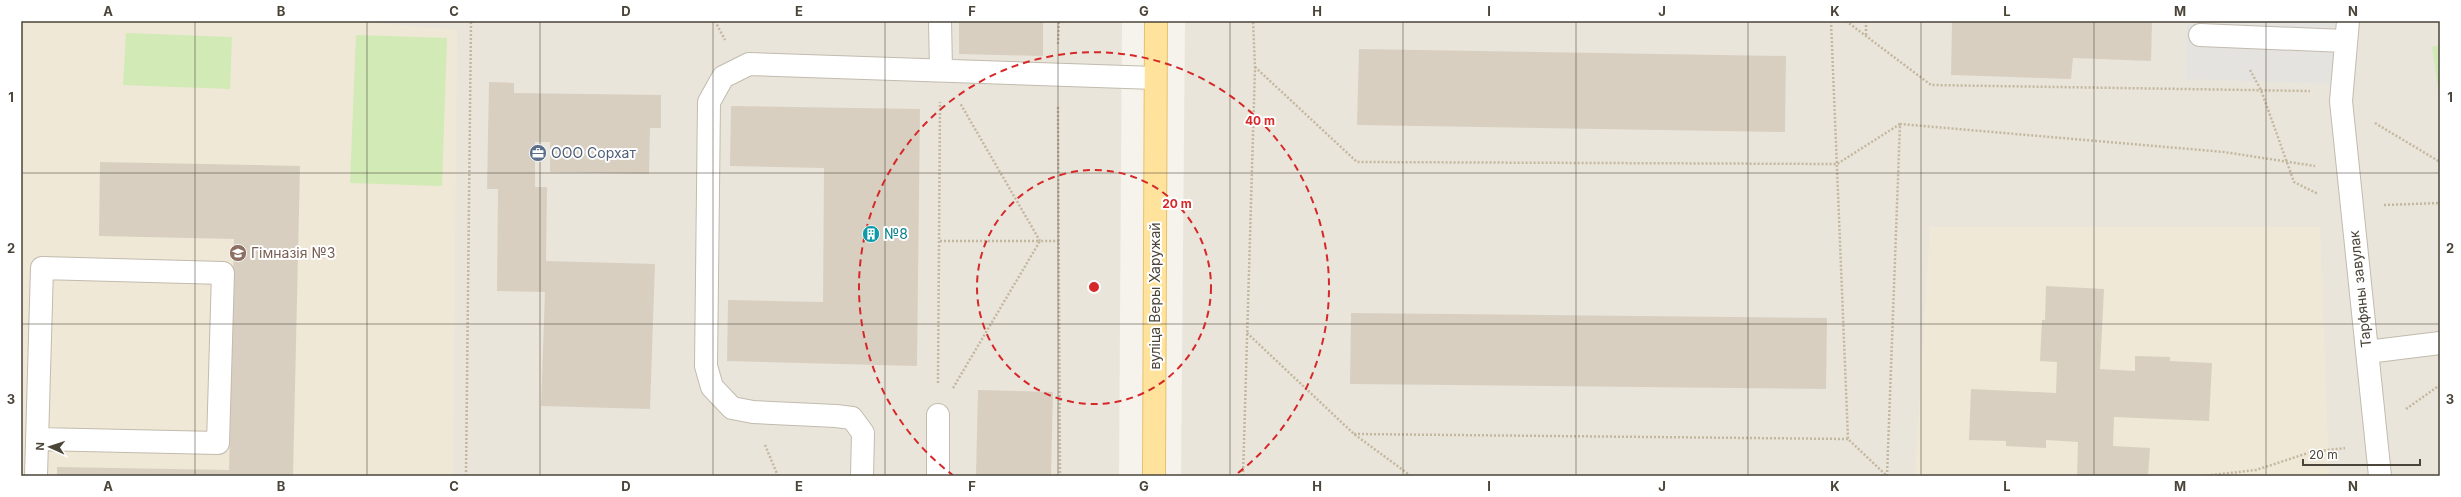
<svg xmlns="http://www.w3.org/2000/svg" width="2461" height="497" font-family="Inter,sans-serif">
	<rect width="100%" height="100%" fill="#f6f3ec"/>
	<path fill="#eae5da" d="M21 21H1122L1119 476H21Z
		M1185 21H2440V476H1181Z"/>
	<path fill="#efe8d6" d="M21 21H353L457 30 453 476H21Z
		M1930 227H2320L2329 476H1915Z"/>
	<path fill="#d2eab5" d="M126 33 232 37 230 89 123 85Z
		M356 35 447 38 442 186 350 183Z
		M2440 45V102L2432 47Z"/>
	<path fill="#e5e3e0" d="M2187 21H2334L2332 84 2185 79Z"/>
	<path fill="#d8cfc1" d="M959 21H1043V56L959 54Z
		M1952 21H2152L2151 61 2073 58 2071 79 1951 75Z
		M1359 49 1786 56 1785 132 1357 125Z
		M489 82 514 83V93L661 95V128H650L649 174 550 172V142H535V187H547L546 261 655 264 650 409 541 406 545 292 497 291 498 189H487Z
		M731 106 920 109 917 366 727 361 728 300 823 302 824 168 730 166Z
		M100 162 300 166 293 476H57V467L229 470 234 239 99 236Z
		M2046 286 2104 289 2100 369 2135 371V356L2170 357V361L2212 363 2209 421 2114 417 2113 446 2150 448 2148 476H2077L2078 442 2046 440V448L2006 446V441L1969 440 1971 389 2056 393 2057 362 2040 361 2042 320H2045Z
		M1351 313 1827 318 1826 389 1350 384Z
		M978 390 1053 392 1051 476H976Z"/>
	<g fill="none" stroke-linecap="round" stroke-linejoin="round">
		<defs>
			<path id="minor" d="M940 21 941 69
				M2348 21 2341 101 2380 476
				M2200 35 2345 41
				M2367 352 2440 343
				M938 415V476
				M36 476 42 268 223 273 218 443 37 439
				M862 476 863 433 852 418 836 416 753 412 732 408 712 387 706 366 709 102 723 77 749 64 1155 78"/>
			<path id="major" d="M1154 476 1156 21"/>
		</defs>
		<use href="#minor" stroke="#c2bbae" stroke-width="24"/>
		<use href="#major" stroke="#e6c16a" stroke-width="24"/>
		<path stroke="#c4b79f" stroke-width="2.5" stroke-dasharray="2 2" stroke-linecap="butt" d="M715 21 725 40
			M1831 21 1848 439 1887 476
			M1846 21 1931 85 2310 91
			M1866 35V21
			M1058 44 1059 21
			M1255 67 1357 162 1837 164 1900 124
			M2250 70 2261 90 2294 182 2318 194
			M1058 107 1060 476
			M2375 123 2440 162
			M2384 205 2440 203
			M940 241H1040L960 103
			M1247 333 1354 434 1411 476
			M938 383 940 102
			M953 388 1040 241H1059
			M2406 409 2440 385
			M1354 434 1848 439
			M765 445 778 476
			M466 476 471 21
			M1243 476 1255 67 1253 21
			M1887 476 1900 124 2224 152 2315 166
			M2203 476 2256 470 2311 452 2345 448"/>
		<use href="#minor" stroke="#fff" stroke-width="22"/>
		<use href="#major" stroke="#ffe39c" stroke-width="22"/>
	</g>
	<path fill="none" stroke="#4b4439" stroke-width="1" stroke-opacity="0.55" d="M195 21V476M367 21V476M540 21V476M713 21V476M885 21V476M1058 21V476M1230 21V476M1403 21V476M1576 21V476M1748 21V476M1921 21V476M2094 21V476M2266 21V476M21 173H2440M21 324H2440"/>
	<g fill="none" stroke="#d62828" stroke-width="2" stroke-dasharray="7 5">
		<circle cx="1094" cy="287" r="117"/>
		<path d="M954 476A235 235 0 1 1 1234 476"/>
	</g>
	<defs>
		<symbol id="office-disc" viewBox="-11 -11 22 22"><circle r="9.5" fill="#5c6f8a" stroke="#fff"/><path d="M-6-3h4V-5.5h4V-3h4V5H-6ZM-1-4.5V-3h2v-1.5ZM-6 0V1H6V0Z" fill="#fff"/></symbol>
		<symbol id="building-disc" viewBox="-11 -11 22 22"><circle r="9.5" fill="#0f9aa8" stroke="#fff"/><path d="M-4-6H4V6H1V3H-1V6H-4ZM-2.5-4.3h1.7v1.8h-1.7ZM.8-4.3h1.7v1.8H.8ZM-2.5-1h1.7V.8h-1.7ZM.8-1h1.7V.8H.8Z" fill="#fff"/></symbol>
		<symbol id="school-disc" viewBox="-11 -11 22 22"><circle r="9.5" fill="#8d6e63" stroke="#fff"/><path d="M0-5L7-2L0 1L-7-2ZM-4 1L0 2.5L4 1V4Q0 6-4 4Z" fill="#fff"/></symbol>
	</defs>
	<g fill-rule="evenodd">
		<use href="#office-disc" x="528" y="143" width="20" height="20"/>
		<use href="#building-disc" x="861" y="224" width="20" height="20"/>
		<use href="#school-disc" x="228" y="243" width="20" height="20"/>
	</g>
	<g text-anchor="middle" stroke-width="4" stroke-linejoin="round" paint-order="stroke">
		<g font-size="14" fill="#4e5e75" stroke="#fff" text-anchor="start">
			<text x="551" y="158">ООО Сорхат</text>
		</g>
		<g font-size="14" fill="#0d838f" stroke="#fff" text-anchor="start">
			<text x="884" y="239">№8</text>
		</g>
		<g font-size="14" fill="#785e54" stroke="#fff" text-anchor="start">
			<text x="251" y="258">Гімназія №3</text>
		</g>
		<g font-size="14" fill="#4b4439" stroke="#fff">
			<text transform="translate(2360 289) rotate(-96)" y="5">Тарфяны завулак</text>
			<text transform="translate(1155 296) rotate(-90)" y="5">вуліца Веры Харужай</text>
		</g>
	</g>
	<circle cx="1094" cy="287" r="6" fill="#d62828" stroke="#fff" stroke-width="2"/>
	<g font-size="12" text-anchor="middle" font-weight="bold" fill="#d62828" stroke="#fff" stroke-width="4" stroke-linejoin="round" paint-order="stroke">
		<text x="1260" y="125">40 m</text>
		<text x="1177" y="208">20 m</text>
	</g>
	<rect width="2461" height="497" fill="none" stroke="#ffffff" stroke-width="44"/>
	<g transform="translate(50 447) rotate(273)" stroke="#ffffff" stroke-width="3" paint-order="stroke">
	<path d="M0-3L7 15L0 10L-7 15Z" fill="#4b4439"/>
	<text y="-6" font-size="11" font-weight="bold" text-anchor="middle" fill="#4b4439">N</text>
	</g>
	<path d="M2303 459v6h117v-6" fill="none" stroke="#4b4439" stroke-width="2"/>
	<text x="2309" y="459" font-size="12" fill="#4b4439" stroke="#ffffff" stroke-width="3" paint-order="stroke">20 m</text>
	<rect x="22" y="22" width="2417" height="453" fill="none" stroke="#4b4439" stroke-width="1.5"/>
	<g font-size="13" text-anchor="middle" font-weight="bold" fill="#4b4439">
		<text x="108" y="16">A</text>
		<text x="281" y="16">B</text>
		<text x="454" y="16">C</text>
		<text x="626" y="16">D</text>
		<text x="799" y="16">E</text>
		<text x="972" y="16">F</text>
		<text x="1144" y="16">G</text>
		<text x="1317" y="16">H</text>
		<text x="1489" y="16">I</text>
		<text x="1662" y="16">J</text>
		<text x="1835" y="16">K</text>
		<text x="2007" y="16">L</text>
		<text x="2180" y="16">M</text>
		<text x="2353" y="16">N</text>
		<text x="11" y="102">1</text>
		<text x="2450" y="102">1</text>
		<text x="11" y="253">2</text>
		<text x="2450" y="253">2</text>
		<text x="11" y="404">3</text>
		<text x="2450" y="404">3</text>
		<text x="108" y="491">A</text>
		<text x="281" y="491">B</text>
		<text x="454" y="491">C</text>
		<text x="626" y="491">D</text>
		<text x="799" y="491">E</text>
		<text x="972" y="491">F</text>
		<text x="1144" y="491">G</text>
		<text x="1317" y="491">H</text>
		<text x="1489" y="491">I</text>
		<text x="1662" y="491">J</text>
		<text x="1835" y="491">K</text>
		<text x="2007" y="491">L</text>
		<text x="2180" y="491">M</text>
		<text x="2353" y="491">N</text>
	</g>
</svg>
